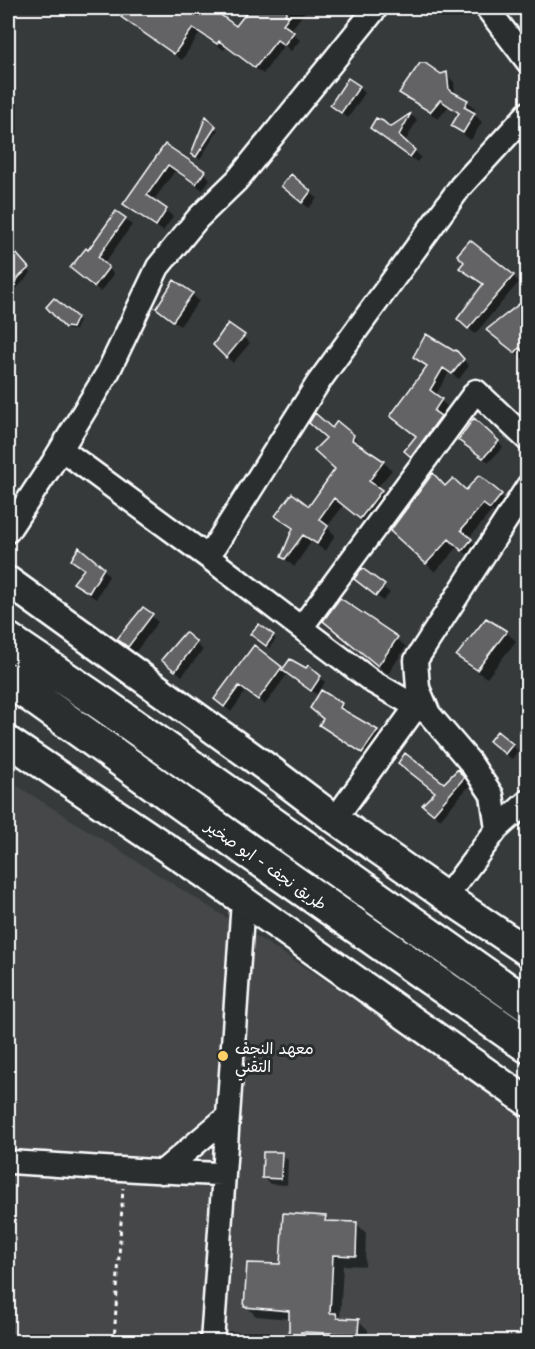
<svg xmlns="http://www.w3.org/2000/svg" width="535" height="1349" font-family="'Playpen Sans','Playpen Sans Arabic',sans-serif">
<rect width="100%" height="100%" fill="#373a3b"/>
<filter id="ink" filterUnits="userSpaceOnUse"><feTurbulence type="fractalNoise" baseFrequency=".0167" numOctaves="2"/><feDisplacementMap in="SourceGraphic" scale="12" xChannelSelector="R" yChannelSelector="G"/><feConvolveMatrix kernelMatrix="1 2 1 2 8 2 1 2 1" color-interpolation-filters="sRGB"/></filter>
<g filter="url(#ink)">
<!-- built -->
<path fill="#444748" d="M8 780 349 995 527 1117V1341H8Z"/>
<!-- shadow -->
<path fill="#0007" d="M126 8H206L237 28 252 8H308L290 31 300 40 291 51 284 45 263 74 226 47 224 50 200 33 182 60 130 23 123 16 128 9Z
M422 63 441 76 446 74 454 82 455 95 467 101 475 109 472 114H474L482 122 471 140 461 133 453 126 460 114 449 106 438 119 409 100 401 93Z
M359 87 365 93 348 118 338 111Z
M411 115 417 120 405 142 421 157 417 162 379 135 372 128 389 129Z
M206 119 218 130 200 159 196 157Z
M166 146 204 172 210 179 203 190 175 171 153 201 166 210 173 217 163 231 131 210 125 204Z
M291 176 317 198 309 208 290 193Z
M125 219 132 225 104 264 114 274 101 292 79 274 88 252Z
M9 247 31 273 8 298V249Z
M461 268 513 276 519 282 475 334 465 324 484 285 467 274Z
M174 282 192 294 199 301 180 326 164 314 157 308Z
M48 307 76 318 79 321 75 330H69Z
M528 307V355L523 359 496 337Z
M229 325 250 343 233 363 215 346Z
M456 352 469 366 459 379 449 372 435 396 447 406 440 417 446 423 417 461 406 451 417 437 428 367 414 356Z
M333 430 353 436 361 445 360 447 383 462 392 470 377 488 389 500 369 526 343 506 327 527 335 535 326 551 311 542 294 567 282 556 294 529 277 515 309 508 336 469 328 438Z
M498 442 503 447 489 462 465 445Z
M479 477 510 504 499 516 492 511 469 538 480 549 472 558 458 547 435 572 400 539 446 488 466 492Z
M73 559 103 569 109 576 96 599 82 590 75 583 85 570Z
M362 570 390 593 383 601 356 579Z
M340 600 397 639 406 647 388 674 355 648 325 621Z
M144 609 158 622 135 653 119 639Z
M506 632 516 641 487 678 468 666 458 656Z
M185 634 203 650 182 676 170 666Z
M273 636 276 639 269 648 255 637Z
M254 648 284 670 320 677 325 682 320 691 341 705 348 711 347 713 377 731 383 738 369 759 327 731 321 724 324 719 319 696 288 673 265 705 246 691 231 712 222 705Z
M512 745 518 751 512 759 497 748Z
M406 769 444 785 458 771 470 785 440 819 431 811 436 793Z
M281 1154 288 1160 287 1185 270 1184 264 1178Z
M325 1217 330 1222 356 1223 366 1233 365 1266 343 1265 340 1320H358L368 1330V1342H290V1319L256 1316 246 1306Z
M228 1331 239 1332 245 1337V1342H227Z"/>
<!-- building -->
<path fill="#636465" stroke="#fff" stroke-width="1.5" d="M128 8H211L236 26 250 8H290L285 14 289 16 283 24 294 32 284 45 277 40 255 68 219 41 217 44 193 28 174 54 121 17Z
M420 63H425L441 74 447 72 449 90 468 100 464 107 475 113 463 133 451 126 459 113 440 100 430 112 399 93Z
M348 78 360 86 341 113 330 105Z
M411 113 399 135 415 150 410 157 370 128 376 118 383 121 390 127Z
M206 116 216 126 196 157 191 154Z
M165 144 205 171 196 184 168 165 147 195 167 209 156 226 123 204Z
M291 174 311 191 302 203 281 186Z
M116 211 126 218 98 257 109 267 94 287 70 268 86 248 88 250Z
M470 240 514 275 468 329 457 319 483 284 459 268 464 262 457 255Z
M8 244 29 268 19 277 8 293Z
M174 280 193 293 173 321 156 308Z
M528 297V355L519 348 515 353 486 330Z
M54 298 77 317 72 328 67 327 65 328 46 307Z
M228 323 245 335 226 358 213 345Z
M426 334 454 351 456 350 464 359 452 374 443 368 430 390 442 399 434 411 441 416 411 457 404 451 416 436 390 416 427 366 413 357Z
M315 413 332 428 337 421 354 435 352 440 384 461 369 481 382 490 360 519 334 498 319 519 328 526 317 544 303 535 285 559 281 557 293 528 275 516 292 493 309 506 335 469 314 450 326 438 309 423Z
M474 418 499 441 483 458 458 440Z
M433 473 445 486 453 478 466 490 479 475 502 494 490 509 483 504 461 530 472 539 462 551 449 539 426 564 390 531Z
M79 547 104 568 89 593 73 583 84 569 71 560Z
M362 568 385 585 376 596 354 579Z
M340 598 398 637 378 666 323 621Z
M143 607 153 614 128 647 117 639Z
M486 618 507 631 477 670 456 656Z
M259 624 274 635 266 646 250 634Z
M185 632 197 642 175 671 161 660Z
M254 645 282 667 258 700 239 686 224 707 214 699Z
M290 659 306 668 308 665 321 676 311 691 282 670Z
M321 690 342 703 340 708 378 730 362 753 319 725 323 719 310 708Z
M497 731 513 744 505 754 489 741Z
M405 753 444 783 458 769 464 778 433 814 422 805 435 792 398 763Z
M263 1152H282L281 1179 262 1178Z
M283 1213 326 1216 325 1221 357 1222 356 1256 333 1255 330 1313H336L337 1318 359 1319 358 1334 301 1332V1341H289V1311L244 1307 247 1263 280 1264Z"/>
<g fill="none" stroke-linecap="round" stroke-linejoin="round">
<defs>
<path id="minor" d="M487 8 528 62
M61 449 208 557 301 628 476 391 528 440
M8 531 52 464 108 372 158 267 198 218 237 180 376 8
M208 557 318 383 461 186 528 113
M301 628 373 682 429 714
M335 819 416 707
M497 829 528 801
M446 897 497 829 492 795 470 762 429 714 418 688 416 660 528 486
M8 1162C80 1166 152 1172 224 1174L243 901
M162 1172 227 1117
M212 1342 224 1174"/>
<path id="major" d="M8 581 270 770 335 819 446 897 528 952
M8 741 214 880 528 1102"/>
<path id="highway" d="M8 640 104 705 528 1005
M8 680 35 698 247 850 528 1046"/>
</defs>
<!-- minor casing -->
<use href="#minor" stroke="#fff" stroke-width="27"/>
<!-- major casing -->
<use href="#major" stroke="#fff" stroke-width="33"/>
<!-- highway casing -->
<use href="#highway" stroke="#fff" stroke-width="38"/>
<!-- path -->
<path stroke="#fff" stroke-width="3" stroke-dasharray="4.5 4.5" stroke-linecap="butt" d="M114 1342 123 1188"/>
<!-- minor -->
<use href="#minor" stroke="#2a2d2e" stroke-width="22"/>
<!-- major -->
<use href="#major" stroke="#2a2d2e" stroke-width="28"/>
<!-- highway -->
<use href="#highway" stroke="#2a2d2e" stroke-width="33"/>
</g>
</g>
<!-- markers -->
<circle fill="#ffd166" stroke="#2a2d2e" stroke-width="2" cx="223" cy="1056" r="6"/>
<g text-anchor="middle" dominant-baseline="central" stroke-width="6" stroke-linejoin="round" paint-order="stroke">
<!-- street labels -->
<g font-size="16" fill="#fff" stroke="#2a2d2e">
<text transform="translate(267 864) rotate(35)">طريق نجف - ابو صخير</text>
</g>
<!-- poi labels -->
<g font-size="16" fill="#fff" stroke="#2a2d2e" text-anchor="start">
<text x="235" y="1047">معهد النجف<tspan x="235" dy="18">التقني</tspan></text>
</g>
</g>
<!-- margin -->
<rect width="535" height="1349" fill="none" stroke="#2a2d2e" stroke-width="30"/>
<rect x="15" y="15" width="505" height="1319" fill="none" stroke="#fff" stroke-width="2" filter="url(#ink)"/>
</svg>
